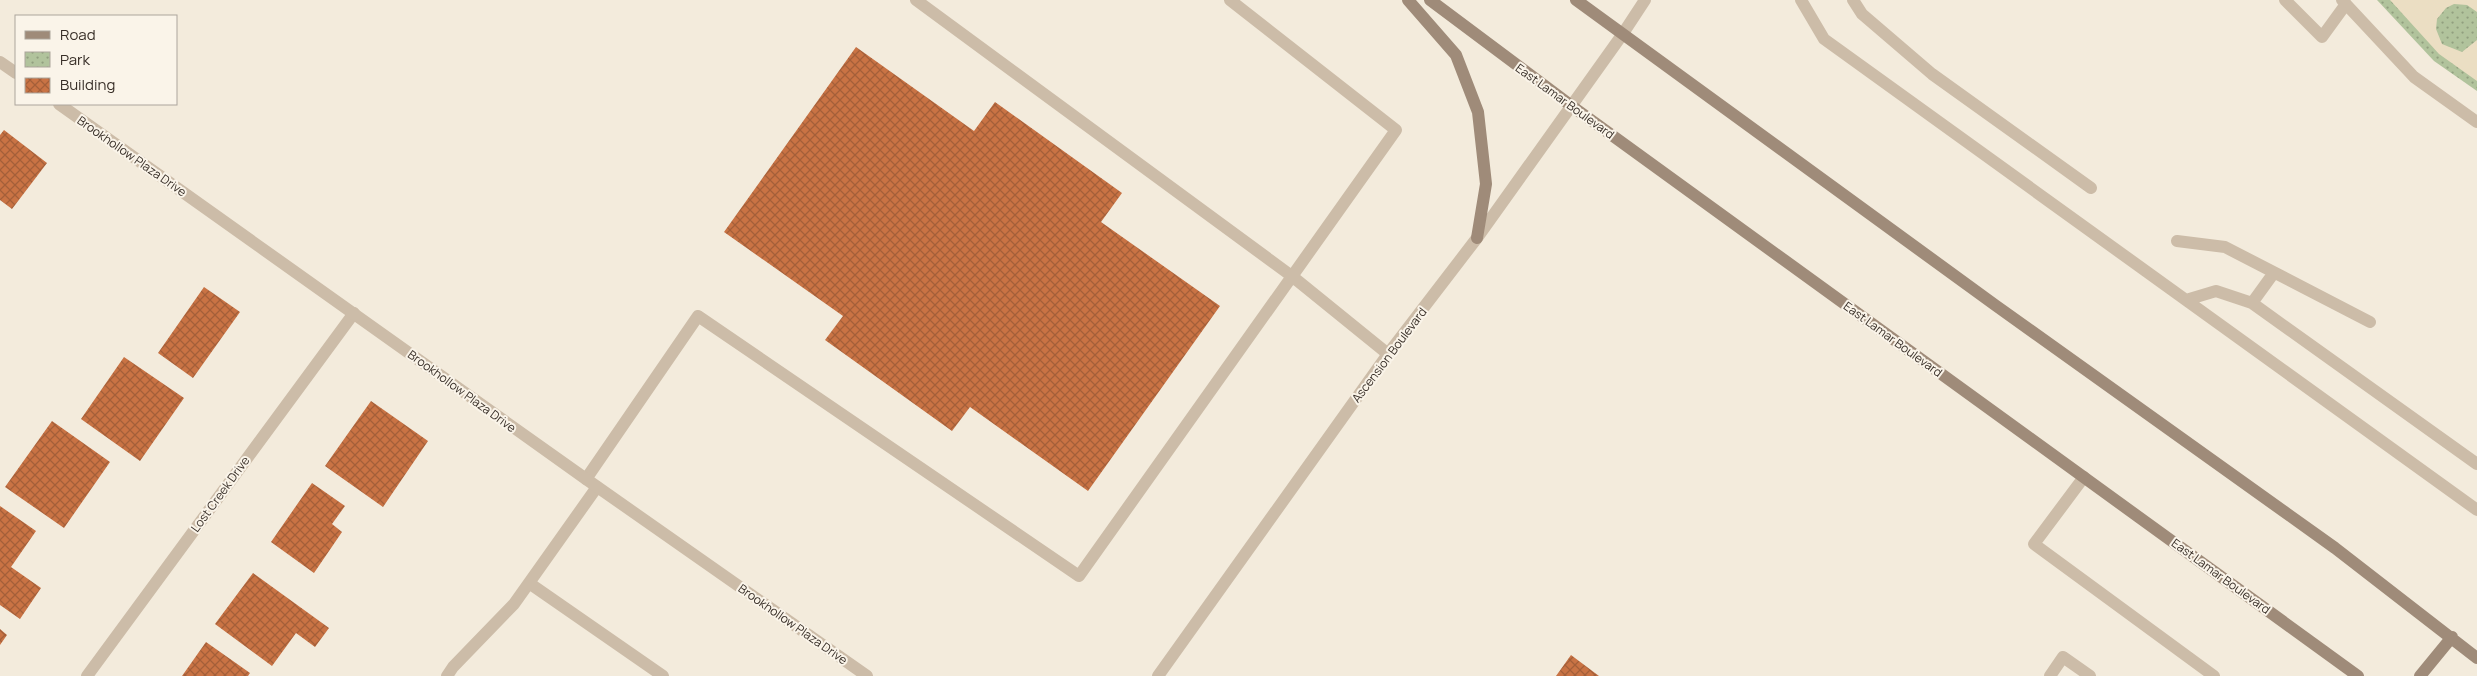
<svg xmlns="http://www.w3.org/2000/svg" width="2477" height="676" font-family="Manrope,sans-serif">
<defs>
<pattern id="park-dots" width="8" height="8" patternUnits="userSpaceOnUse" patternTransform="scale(1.25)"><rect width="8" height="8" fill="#b1c39c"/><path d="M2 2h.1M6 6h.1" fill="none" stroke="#919f7f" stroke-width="1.8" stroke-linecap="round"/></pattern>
<pattern id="building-cross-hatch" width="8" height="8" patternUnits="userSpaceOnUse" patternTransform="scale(1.25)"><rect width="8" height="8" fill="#c97344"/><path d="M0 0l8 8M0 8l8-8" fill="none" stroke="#a45f39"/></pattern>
</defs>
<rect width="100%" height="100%" fill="#f3ebdc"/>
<!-- park -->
<path fill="url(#park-dots)" d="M2377 0H2477V91L2434 61Z"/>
<!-- plaza -->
<path fill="#ebdec3" d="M2390 0H2477V12L2467 5 2454 4 2446 8 2437 19 2436 29 2442 44 2462 52 2477 40V81L2439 54Z"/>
<!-- building -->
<path fill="url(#building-cross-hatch)" d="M856 47 974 131 995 102 1122 193 1101 222 1220 306 1088 491 970 407 952 431 825 340 843 316 724 232Z
M4 130 47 163 12 209 0 200V135Z
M204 287 240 312 193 378 158 353Z
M124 357 184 398 140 461 81 419Z
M371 401 428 441 383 507 325 466Z
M52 421 110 462 64 528 5 487Z
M312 483 345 506 332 524 342 532 314 573 271 542Z
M0 506 36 531 11 567 41 588 20 619 0 605Z
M253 573 329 628 315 647 296 633 272 666 215 624Z
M0 629 7 635 0 645Z
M206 642 250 673 248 676H182Z
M1571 655 1599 676H1556Z"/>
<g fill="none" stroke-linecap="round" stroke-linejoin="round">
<!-- service -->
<path stroke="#ccbca8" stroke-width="12" d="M916 0 1293 277 1388 354
M1801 0 1824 39 2477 510
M1853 0 1862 14 1932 74 2091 188
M2285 0 2322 37 2346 4
M2342 0 2414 77 2477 122
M1622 35 1645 0
M2177 241 2225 247 2370 322
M2186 300 2216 291 2252 303 2477 464
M2252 303 2273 274
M2084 477 2034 544 2214 676
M586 479 698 316 1079 576 1396 130 1230 0
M529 583 663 676
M447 676 453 667 514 604 597 487
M2050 676 2063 657 2090 676"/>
<!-- minor -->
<path stroke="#ccbca8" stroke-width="12" d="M87 676 354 313"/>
<!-- tertiary -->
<path stroke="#ccbca8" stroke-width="12" d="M0 62 16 73
M59 104 586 479 867 676
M1158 676 1388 354 1477 238 1622 35"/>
<!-- secondary -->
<path stroke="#9f8b79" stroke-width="12" d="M1408 0 1456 55 1478 112 1486 184 1477 238
M1430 0 1573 107 2358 676
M1576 0 1995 305 2335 548 2477 658
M2420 676 2452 637"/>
</g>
<g text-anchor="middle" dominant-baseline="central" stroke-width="4" stroke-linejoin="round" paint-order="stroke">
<!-- street labels -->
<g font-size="12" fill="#382f28" stroke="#faf4e9">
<text transform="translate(1565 101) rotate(36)">East Lamar Boulevard</text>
<text transform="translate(132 156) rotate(35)">Brookhollow Plaza Drive</text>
<text transform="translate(1893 339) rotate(36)">East Lamar Boulevard</text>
<text transform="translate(1389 355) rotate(-53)">Ascension Boulevard</text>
<text transform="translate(462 391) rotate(36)">Brookhollow Plaza Drive</text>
<text transform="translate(220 494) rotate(-54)">Lost Creek Drive</text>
<text transform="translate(2221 576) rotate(36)">East Lamar Boulevard</text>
<text transform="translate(793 624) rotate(35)">Brookhollow Plaza Drive</text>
</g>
</g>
<!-- legend -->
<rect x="15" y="15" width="162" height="90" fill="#faf4e9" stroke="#aca59c"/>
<rect x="25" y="31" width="25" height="8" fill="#9f8b79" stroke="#aca59c"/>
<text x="60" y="40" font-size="15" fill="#382f28">Road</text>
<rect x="25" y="52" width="25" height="15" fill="url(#park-dots)" stroke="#aca59c"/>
<text x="60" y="65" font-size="15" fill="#382f28">Park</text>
<rect x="25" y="78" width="25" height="15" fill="url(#building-cross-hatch)" stroke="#aca59c"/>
<text x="60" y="90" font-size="15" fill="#382f28">Building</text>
</svg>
